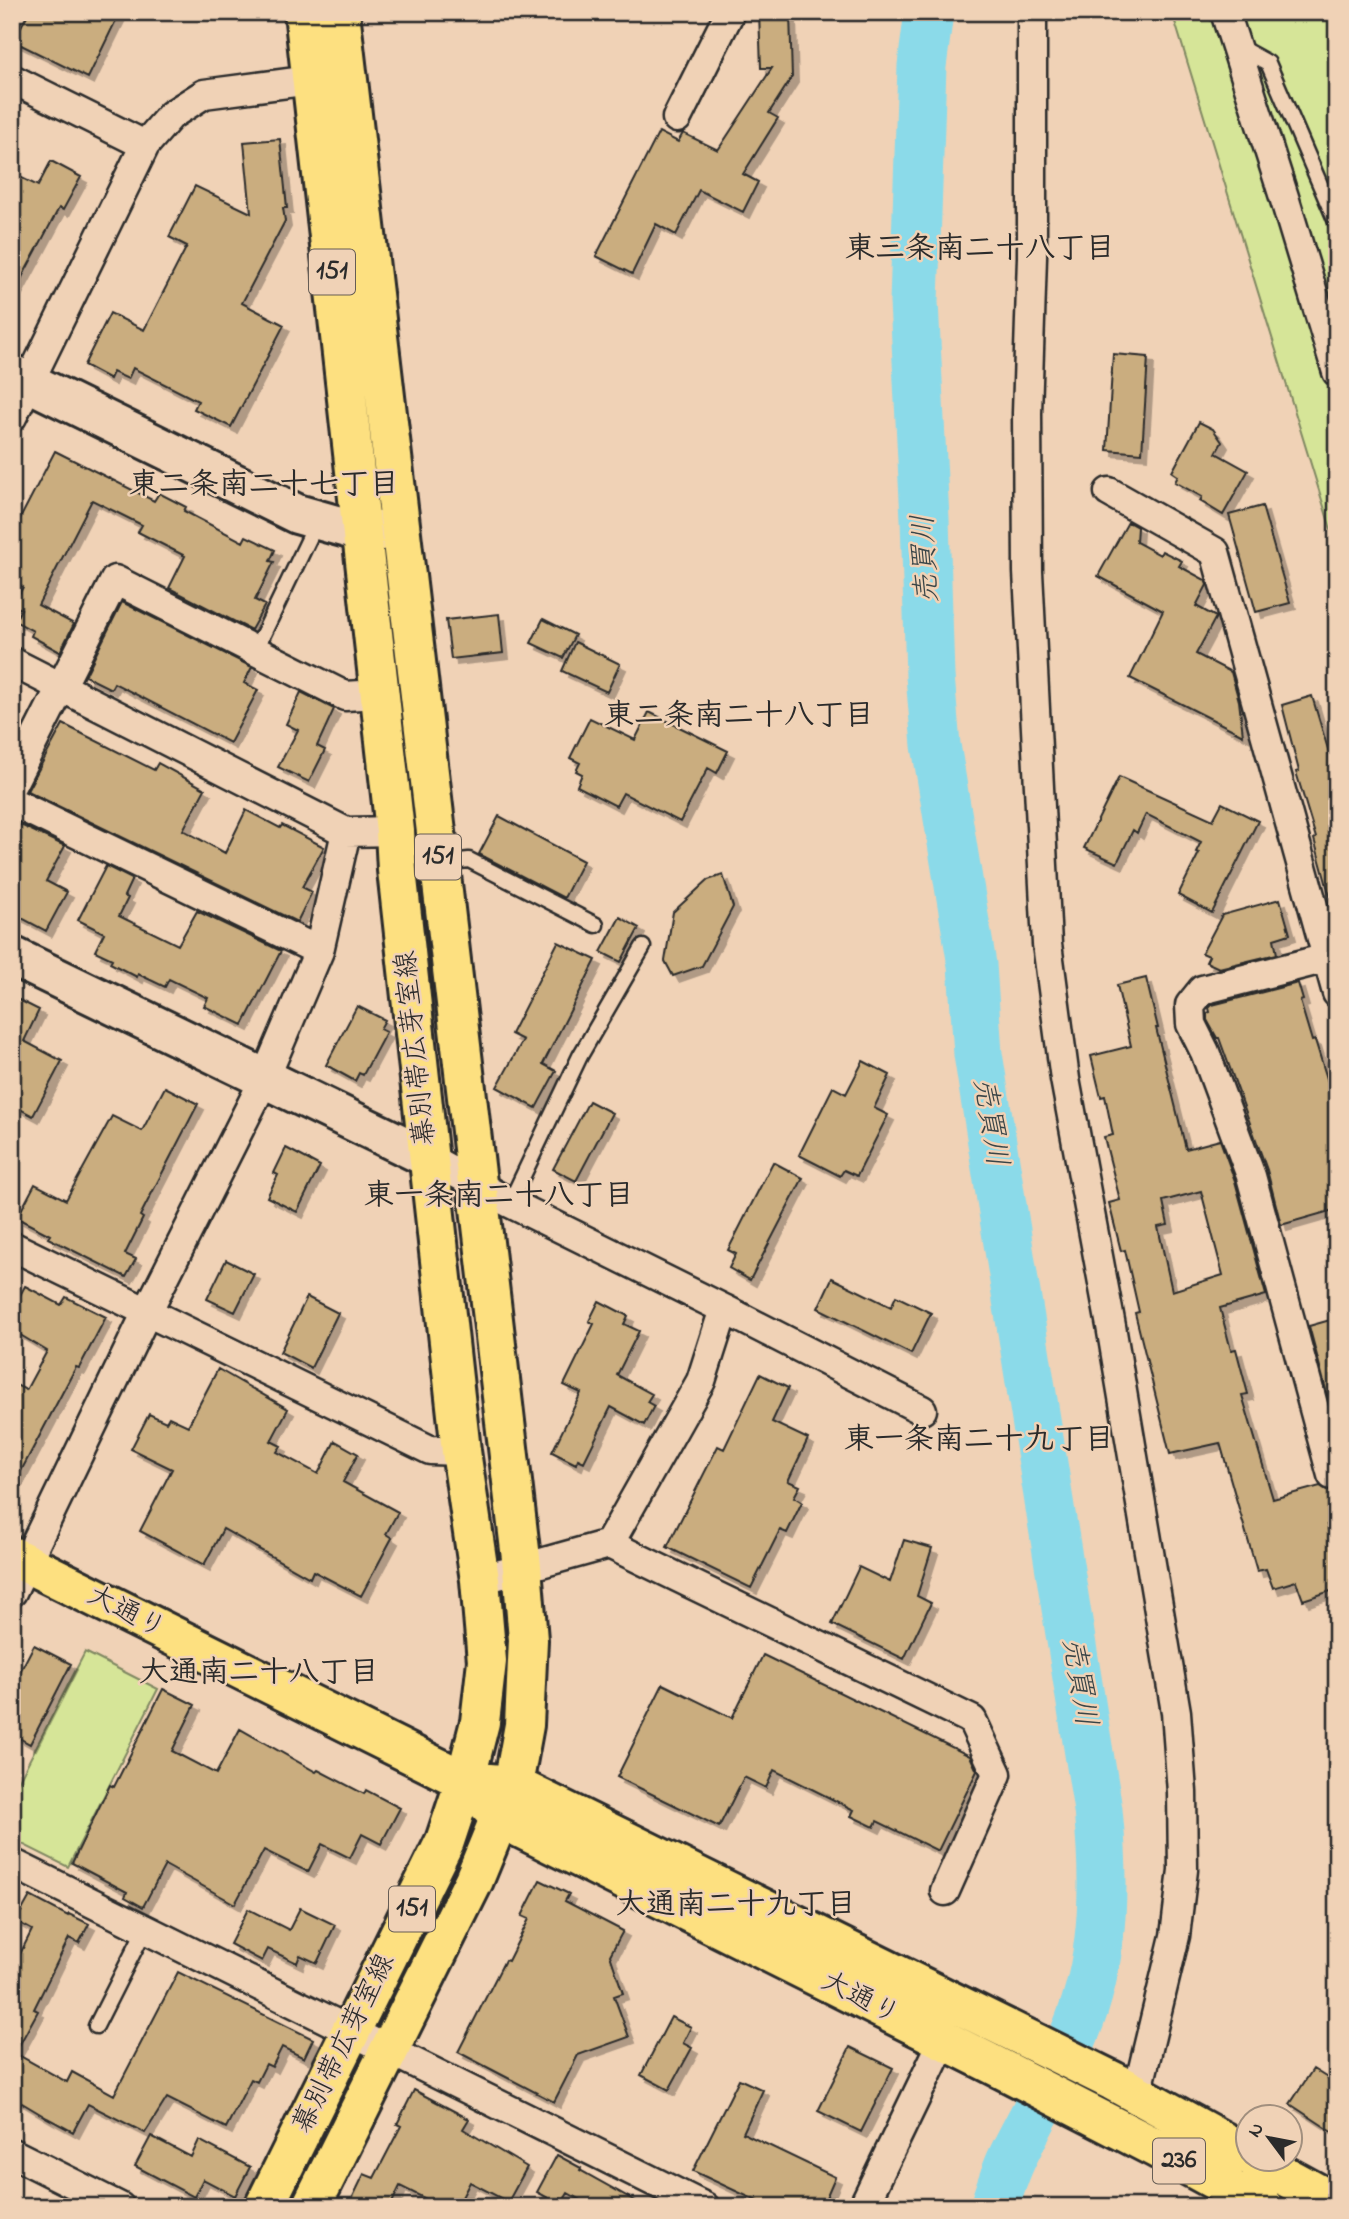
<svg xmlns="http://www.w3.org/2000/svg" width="1349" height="2219" font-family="'Indie Flower','Klee One',sans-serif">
<defs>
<filter id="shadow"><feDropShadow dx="6" dy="6" stdDeviation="0" flood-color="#0004"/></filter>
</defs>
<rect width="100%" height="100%" fill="#f0d2b6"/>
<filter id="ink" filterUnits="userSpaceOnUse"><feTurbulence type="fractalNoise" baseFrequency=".0143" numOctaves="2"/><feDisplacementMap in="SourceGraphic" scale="14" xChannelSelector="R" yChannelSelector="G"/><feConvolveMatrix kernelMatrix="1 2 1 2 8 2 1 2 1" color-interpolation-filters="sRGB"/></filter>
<g filter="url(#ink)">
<!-- green -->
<path fill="#d6e598" stroke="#808862" stroke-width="2" d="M1172 12H1337V549Z
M85 1652 158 1689 68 1867 12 1839V1794Z"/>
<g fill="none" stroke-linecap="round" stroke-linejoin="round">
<!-- river -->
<path stroke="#8bdae9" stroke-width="49" d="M929 12 922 66 914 302 925 519 930 676 936 745 972 965 978 1054 1098 1810C1105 1879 1105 1950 1081 2017 1064 2065 1035 2110 1013 2156 1005 2172 1000 2190 994 2207"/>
</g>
<!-- building -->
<path fill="#caad7f" stroke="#2b2b2b" stroke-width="2" fill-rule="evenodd" filter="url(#shadow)" d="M29 12H120L88 78 13 41Z
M759 12 790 14 792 77 769 113 778 118 743 174 758 182 743 212 699 190 676 235 656 224 632 274 596 256 659 132 678 142 683 133 718 150 772 68H761Z
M280 139 287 208H283L285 221 242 303 284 325 231 427 194 409 198 401 133 368 128 379 113 372 110 379 84 365 110 313 144 330 187 246 169 237 195 186 251 213 244 142Z
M51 161 81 177 63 210 59 208 12 296V173L38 186Z
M1113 354 1148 357 1142 453 1107 450Z
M1199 422 1213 429 1222 442 1216 453 1248 471 1223 515 1200 501 1202 497 1175 482 1178 476 1172 472Z
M55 451 154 501 159 493 186 507 184 511 243 542 246 536 275 550 270 561 274 562 255 600 265 605 251 630 169 588 185 556 138 532 142 525 92 500 38 605 74 624 60 652 31 636 33 631 15 621 21 609 13 605 23 587 12 582V534Z
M1262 506 1290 603 1256 612 1229 515Z
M1128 522 1137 527 1136 542 1160 555 1162 551 1182 561 1179 566 1205 580 1207 585 1196 606 1216 617 1196 654 1231 672 1239 701 1243 735 1130 678 1163 611 1098 576Z
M122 602 252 667 244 683 258 690 230 743 114 683 111 689 85 676Z
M499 614 503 653 451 659 446 620Z
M543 619 575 635 563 658 531 643Z
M575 642 620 664 607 692 562 671Z
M301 692 334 709 317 746 325 750 309 782 278 767 298 730 286 724Z
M1312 696 1337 779V896L1330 897 1314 839 1316 838 1296 772 1299 771 1282 705Z
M649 712 728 751 717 773 708 768 680 822 623 793 616 806 577 786 582 774 576 771 580 763 570 758 590 718 635 740Z
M63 724 154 770 158 763 205 789 183 830 225 853 246 810 280 828 282 825 324 847 302 887 312 892 297 922 27 791Z
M1119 777 1213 820 1222 803 1258 821 1212 913 1178 895 1199 853 1196 852 1201 842 1146 814 1137 833 1133 830 1117 863 1084 848Z
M499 816 583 861 564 898 479 854Z
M12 821 65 846 46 881 67 892 46 931 12 913Z
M106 866 132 879 124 896 128 898 119 916 178 945 197 911 281 951 243 1025 204 1006 208 998 169 979 165 987 138 974 137 977 110 963 112 959 95 951 104 933 78 920Z
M723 875 733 907 702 966 673 976 665 961 673 912 708 880Z
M1280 899 1290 934 1274 939 1277 954 1219 968 1206 962 1209 956 1202 953 1222 915Z
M620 917 639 928 621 962 601 952Z
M558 942 596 960 543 1064 556 1071 536 1108 497 1087 523 1040 511 1034Z
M1146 978 1158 1028H1156L1186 1149 1220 1140 1235 1181 1266 1295 1220 1308 1231 1350 1236 1349 1248 1394 1242 1395 1273 1499 1320 1486 1328 1491H1337V1524L1327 1525 1337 1555V1589L1303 1600 1296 1581 1273 1588 1266 1569 1257 1571 1220 1443 1170 1454 1135 1313 1139 1312 1125 1250 1121 1251 1109 1203 1120 1200 1104 1137 1113 1135 1105 1096 1101 1097 1091 1056 1131 1046 1117 985ZM1201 1191 1223 1275 1172 1291 1158 1227 1168 1225 1163 1201Z
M1298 983 1303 1000 1300 1001 1312 1041 1315 1040 1329 1085 1337 1083V1209L1281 1225 1267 1170 1219 1038H1217L1207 1020V1013L1210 1012 1209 1008 1212 1005Z
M19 1000 39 1010 24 1041 62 1061 33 1116 12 1105V1013Z
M357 1006 385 1020 380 1029 386 1032 363 1075 359 1073 355 1081 326 1065Z
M863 1061 890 1075 874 1108 888 1115 857 1176 844 1170 840 1176 799 1155 833 1087 846 1094Z
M165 1087 198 1104 140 1216 143 1218 125 1254 136 1259 126 1277 48 1238 50 1235 17 1218 35 1184 66 1200 112 1116 142 1131Z
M589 1101 612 1113 576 1181 553 1169Z
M286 1148 320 1166 297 1212 267 1197 278 1175 274 1173Z
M773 1162 803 1178 750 1280 729 1268 736 1254 728 1250Z
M226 1260 254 1274 235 1312 207 1299Z
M832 1278 891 1307 896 1296 931 1313 911 1354 818 1308Z
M25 1286 61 1305 66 1297 106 1317 79 1368 76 1367 12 1488V1383L26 1390 47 1351 12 1330V1310Z
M307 1297 338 1313 311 1368 280 1352Z
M599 1301 628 1316 624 1324 639 1331 617 1375 652 1394 647 1402 654 1406 644 1425 611 1407 584 1462 578 1459 576 1464 552 1452 581 1393 564 1385 594 1324 589 1321Z
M1337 1318V1412H1332L1309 1326Z
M218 1369 288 1409 271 1441 281 1446 277 1452 318 1474 335 1441 358 1454 343 1482 398 1512 386 1534 392 1538 361 1596 313 1571 310 1578 223 1529 204 1565 140 1531 172 1469 131 1449 149 1414 166 1422 169 1417 188 1426Z
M760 1374 788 1388 772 1422 808 1439 788 1481 800 1486 794 1497 802 1502 787 1533 780 1530 751 1588 667 1547 718 1446 724 1449Z
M904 1540 932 1548 917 1596 931 1603 904 1659 832 1624 859 1567 890 1582Z
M34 1645 71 1664 30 1744 12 1734V1687Z
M763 1655 970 1756 977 1771 938 1851 877 1821 874 1827 851 1816 854 1810 774 1770 766 1788 744 1777 719 1827 617 1777 663 1684 732 1718Z
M163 1689 195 1705 172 1751 216 1774 240 1729 316 1772 318 1770 364 1794 366 1790 400 1808 381 1844 362 1834 350 1858 322 1844 308 1872 264 1850 235 1904 165 1865 143 1907 125 1897 127 1892 72 1863 110 1785 114 1787Z
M540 1880 569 1894 565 1901 623 1931 610 1955 623 1993 614 1996 629 2037 578 2055 554 2102 458 2052 505 1960 508 1961 529 1919 522 1916Z
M30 1896 68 1916 69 1914 89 1924 79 1943 69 1938 34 2009 38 2011 15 2053 67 2082 72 2072 114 2095 178 1972 313 2039 304 2058 282 2047 272 2067 266 2064 257 2082 251 2079 226 2128 167 2098 145 2133 88 2104 73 2132 47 2118 12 2097V1970L32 1930 16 1921Z
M300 1908 335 1925 317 1963 300 1955 297 1963 268 1949 262 1961 230 1944 248 1909 289 1930Z
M671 2017 691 2027 683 2043 692 2048 669 2090 641 2075Z
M850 2047 893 2068 861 2132 818 2111Z
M1313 2069 1337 2084V2135L1290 2104Z
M739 2079 763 2090 743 2133 835 2177 822 2207H770L693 2171Z
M414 2090 469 2119 463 2129 527 2167 508 2202 470 2182 457 2207H442L400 2186 390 2207H348L364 2174 374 2178 401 2126 397 2124Z
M151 2136 191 2157 199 2140 250 2167 235 2196 203 2179 194 2197 135 2166Z
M557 2155 581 2168 580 2170 646 2207H593L568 2193 561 2205 537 2192Z"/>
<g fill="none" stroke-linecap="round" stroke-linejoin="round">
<defs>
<path id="lane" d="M1237 46 1268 63 1337 224
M255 651 317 522
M442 863 469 860 596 925
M510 1203 580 1056 643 947
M96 2026 145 1929"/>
<path id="street" d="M1032 12V257L1027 413 1028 572 1047 944 1065 1079 1111 1326 1176 1712 1182 1792 1183 1870 1175 1936 1137 2094
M1225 12 1284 197 1337 372
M12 79 145 145
M677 118 730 12
M12 417 145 145 171 115 204 94 311 80
M1109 492 1215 552 1337 993
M12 662 346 832 395 831
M12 784 115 580 345 696 378 694
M12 802 319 951
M1327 958 1202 990 1190 1005 1191 1024 1205 1052 1251 1176 1332 1475 1337 1474
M429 1158 510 1203 724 1309 701 1381 609 1544 480 1580
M12 1246 430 1450 461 1451
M724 1309 922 1410
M609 1544 972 1720 997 1774 945 1891
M12 1592 147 1312 264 1080 319 951 346 832
M12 1863 705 2207
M12 2153 120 2207
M863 2207 943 2041"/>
<path id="secondary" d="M12 374 297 514 361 532 395 530
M12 956 429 1158"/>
<path id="primary" d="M264 2207 445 1841 465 1781 480 1722 487 1661 480 1580 461 1451 397 870 395 831 304 12
M311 2207 474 1880 513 1785 524 1725 528 1640 522 1567 340 12"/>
<path id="highway" d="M12 1556 465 1781 513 1785 1113 2081 1248 2155
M465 1781 500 1818 990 2063 1156 2148 1264 2207
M1256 2160 1337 2204"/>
</defs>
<!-- lane casing -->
<use href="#lane" stroke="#2b2b2b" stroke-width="19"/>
<!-- street casing -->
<use href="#street" stroke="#2b2b2b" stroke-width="33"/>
<!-- secondary casing -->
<use href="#secondary" stroke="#2b2b2b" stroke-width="44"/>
<!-- primary casing -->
<use href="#primary" stroke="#2b2b2b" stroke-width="44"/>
<!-- highway casing -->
<use href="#highway" stroke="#2b2b2b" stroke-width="44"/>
<!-- lane -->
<use href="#lane" stroke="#f0d2b6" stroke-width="14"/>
<!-- street -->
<use href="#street" stroke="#f0d2b6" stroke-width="28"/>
<!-- secondary -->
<use href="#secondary" stroke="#f0d2b6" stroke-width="38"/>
<!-- primary -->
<use href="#primary" stroke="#fde080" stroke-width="38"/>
<!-- highway -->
<use href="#highway" stroke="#fde080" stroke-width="38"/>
</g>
</g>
<g text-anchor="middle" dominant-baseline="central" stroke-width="5" stroke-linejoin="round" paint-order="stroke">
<!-- shield labels -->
<g fill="#f0d2b6" stroke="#665d55" stroke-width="2">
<rect x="309" y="249.5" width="46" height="45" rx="5"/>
<rect x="415" y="834.5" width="46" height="45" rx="5"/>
<rect x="389" y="1886.5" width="46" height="45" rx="5"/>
<rect x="1153" y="2138.5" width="52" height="45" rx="5"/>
</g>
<g font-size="26" font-weight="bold" fill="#2b2b2b">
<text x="332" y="272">151</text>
<text x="438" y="857">151</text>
<text x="412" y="1909">151</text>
<text x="1179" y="2161">236</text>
</g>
<!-- street labels -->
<g font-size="28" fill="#2b2b2b" stroke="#f0d2b6">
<text transform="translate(417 1048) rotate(-96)">幕別帯広芽室線</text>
<text transform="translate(126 1613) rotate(27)">大通り</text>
<text transform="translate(860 1999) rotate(27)">大通り</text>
<text transform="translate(345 2044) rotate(-64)">幕別帯広芽室線</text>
</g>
<!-- neighbourhood labels -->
<g font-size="30" font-weight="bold" fill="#2b2b2b" stroke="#f0d2b6">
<text x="980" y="250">東三条南二十八丁目</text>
<text x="264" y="486">東二条南二十七丁目</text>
<text x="739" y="717">東二条南二十八丁目</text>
<text x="499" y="1197">東一条南二十八丁目</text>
<text x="979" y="1441">東一条南二十九丁目</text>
<text x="259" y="1674">大通南二十八丁目</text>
<text x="736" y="1906">大通南二十九丁目</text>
</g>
<!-- water labels -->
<g font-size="30" font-style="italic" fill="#394548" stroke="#f0d2b6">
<text transform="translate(927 559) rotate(-93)">売買川</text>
<text transform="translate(989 1122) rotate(81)">売買川</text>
<text transform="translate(1078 1682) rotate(81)">売買川</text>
</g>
</g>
<!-- margin -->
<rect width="1349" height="2219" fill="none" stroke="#f0d2b6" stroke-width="42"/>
<rect x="21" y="21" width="1307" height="2177" fill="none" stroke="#2b2b2b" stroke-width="2.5" filter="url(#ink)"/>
<!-- north arrow -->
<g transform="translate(1269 2138) rotate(302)"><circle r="33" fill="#f0d2b6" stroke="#a18f7e" stroke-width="2"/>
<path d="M0-5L12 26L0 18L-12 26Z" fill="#2b2b2b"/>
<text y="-10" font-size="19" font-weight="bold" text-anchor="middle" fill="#2b2b2b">N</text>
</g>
</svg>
